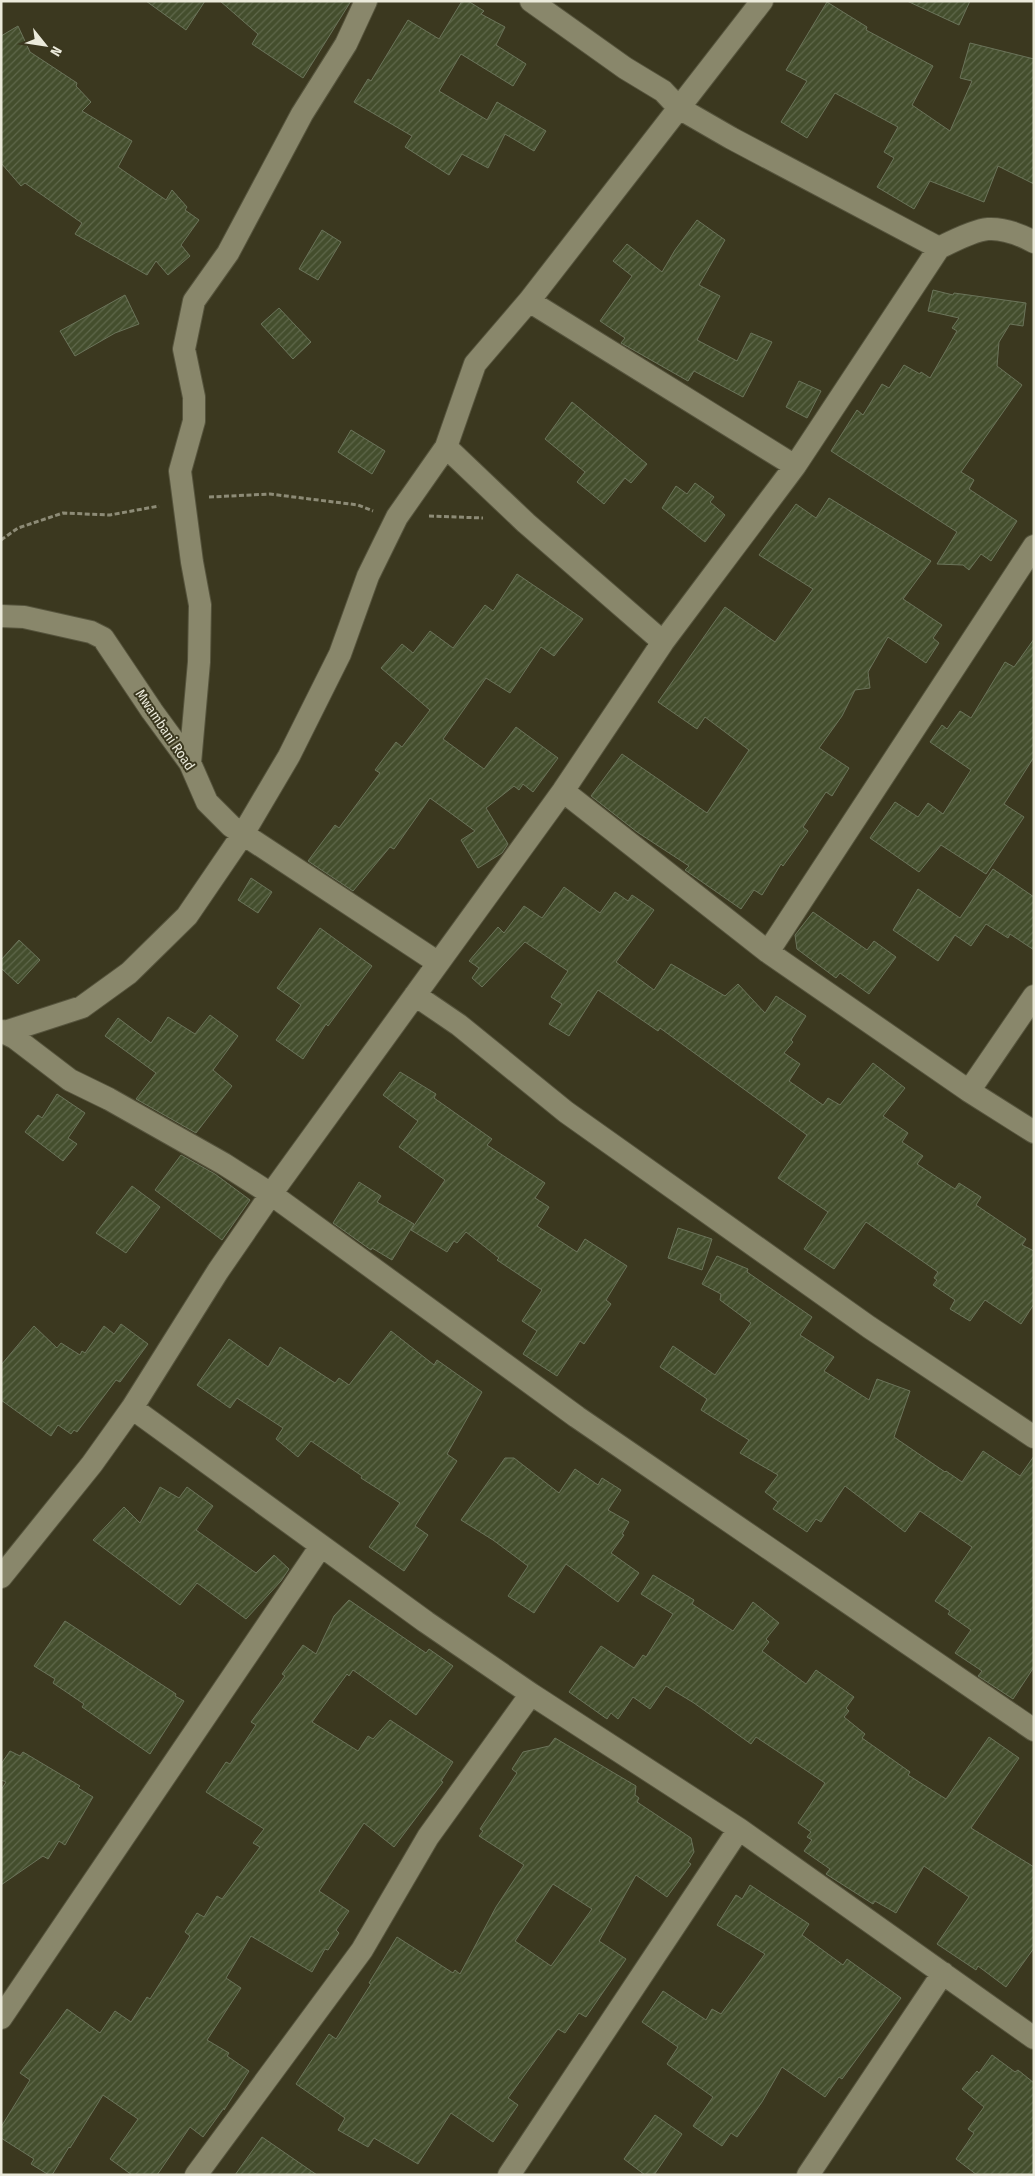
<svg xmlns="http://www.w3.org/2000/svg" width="1035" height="2176" font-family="'Fira Sans Condensed',sans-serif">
<defs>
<pattern id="building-hatch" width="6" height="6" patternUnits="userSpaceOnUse" patternTransform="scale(1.25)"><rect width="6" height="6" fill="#444e2d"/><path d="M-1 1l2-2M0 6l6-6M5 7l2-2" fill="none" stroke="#5f684b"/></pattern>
</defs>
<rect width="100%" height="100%" fill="#3b381f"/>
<!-- building -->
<path fill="url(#building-hatch)" stroke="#6b745a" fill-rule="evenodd" d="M146 1H205L186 30Z
M220 1H351L303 78 252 44 258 34Z
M462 1H468L484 11 481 14 505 27 496 45 526 64 513 86 461 54 439 91 487 120 497 102 546 131 534 151 505 134 488 168 462 154 449 175 405 147 412 136 354 102 368 79 371 81 408 20 439 39Z
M907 1H970L959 25Z
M827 2 867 27 866 30 933 66 912 105 950 131 972 81 960 78 970 43 1034 59V184L998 166 984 202 930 181 914 209 877 187 894 158 884 152 898 127 835 93 807 138 781 122 807 81 786 70Z
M18 26 30 52 77 83 76 86 91 102 82 111 132 141 118 167 166 200 172 190 187 207 185 210 199 220 181 245 190 256 168 275 156 261 147 275 75 234 82 223 25 183 21 186 1 163V36Z
M697 220 725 240 699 285 720 296 697 340 737 361 751 333 772 342 743 397 694 371 688 381 621 343 625 338 600 321 632 276 613 261 627 244 662 272 675 250Z
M322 230 341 242 318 280 299 269Z
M933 290 953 295 954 293 1026 303 1023 326 1010 324 999 342 997 366 1022 385 961 472 974 480 969 489 1017 521 991 561 981 554 969 570 963 565 937 564 957 532 831 451 857 410 863 415 882 384 889 388 904 365 920 374 921 372 930 378 957 331 952 328 959 318 928 311Z
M125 295 139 324 115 333 75 356 60 331Z
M279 308 311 342 293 359 261 324Z
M799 381 821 391 807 418 786 407Z
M572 402 647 464 631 483 625 478 604 504 577 482 585 472 545 439Z
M351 430 385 451 372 474 338 452Z
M695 483 714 497 710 502 725 515 705 542 662 508 676 486 687 494Z
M829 498 931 561 903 599 942 625 933 638 939 643 926 663 888 637 868 672 870 688 855 690 842 716 819 748 849 768 832 796 826 792 803 827 808 831 783 866 781 864 762 895 754 890 741 909 685 870 689 866 637 832 591 796 622 754 707 813 749 750 705 717 697 729 658 702 725 607 775 642 813 589 759 555 796 504 816 518Z
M517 574 583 619 554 656 541 647 510 693 486 678 443 739 484 769 516 727 558 758 533 792 523 784 519 790 514 786 486 808 508 844 502 853 478 868 461 840 475 831 430 798 394 849 390 847 353 891 308 861 335 825 339 828 380 773 375 770 396 742 402 747 430 710 381 668 402 644 413 653 430 631 453 648 485 605 493 611Z
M1034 639V757L1004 804 1024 817 986 874 941 845 919 872 870 838 895 802 918 817 928 803 943 814 971 770 930 742 942 725 947 729 960 711 971 718 1005 662 1014 667Z
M993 869 1034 897V950L1010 934 1008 938 986 924 971 946 955 935 938 961 893 930 918 889 960 918Z
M251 878 272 892 258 913 238 900Z
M564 887 600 913 615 892 628 901 632 895 654 910 616 962 654 990 671 964 725 996 738 984 765 1013 776 996 806 1016 791 1040 793 1042 784 1053 800 1064 789 1081 823 1105 828 1098 840 1105 873 1063 905 1088 883 1116 908 1133 902 1142 923 1156 917 1164 955 1189 959 1183 981 1197 976 1205 1026 1239 1022 1245 1034 1251V1304L1021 1324 985 1300 970 1321 950 1309 955 1300 933 1285 937 1280 934 1278 938 1272 866 1222 834 1269 804 1249 828 1212 778 1178 807 1135 660 1028 658 1031 598 990 569 1036 549 1024 562 1004 551 997 568 971 525 942 482 987 472 978 479 968 469 961 498 927 504 933 524 906 542 918Z
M813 912 867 950 874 941 896 957 869 994 840 973 836 978 797 949 795 935Z
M320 928 372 966 328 1026 326 1024 303 1059 276 1040 301 1005 277 988Z
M19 940 40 960 18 984 1 968V960Z
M210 1015 238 1036 213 1070 232 1086 196 1133 136 1099 156 1073 105 1036 118 1018 151 1043 168 1017 195 1034Z
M400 1072 436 1094 434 1098 492 1139 487 1145 545 1183 535 1198 549 1207 537 1226 577 1252 585 1239 627 1266 606 1300 611 1304 584 1344 580 1341 557 1376 523 1354 537 1331 522 1321 542 1290 497 1260 499 1258 466 1232 457 1243 454 1241 447 1252 411 1230 445 1180 399 1147 418 1121 383 1095Z
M57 1094 85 1113 68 1138 77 1144 63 1161 25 1132 38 1115 42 1118Z
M181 1155 215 1174 250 1200 222 1240 155 1190Z
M359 1182 381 1196 377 1202 414 1224 392 1260 372 1248 371 1250 333 1223Z
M132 1186 160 1207 126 1253 96 1233Z
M678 1228 712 1239 702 1270 668 1258Z
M717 1256 748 1269 747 1272 812 1317 800 1335 834 1357 824 1371 869 1400 877 1379 910 1391 894 1437 945 1472 946 1471 962 1482 983 1451 1020 1476 1034 1456V1667L1013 1699 978 1676 982 1671 955 1653 971 1630 948 1614 950 1611 935 1601 972 1547 920 1511 905 1532 845 1486 821 1522 816 1519 807 1532 773 1509 778 1502 765 1492 778 1475 740 1453 749 1440 701 1410 707 1399 660 1367 673 1346 715 1375 751 1323 720 1300 721 1294 702 1284Z
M121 1324 148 1344 120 1382 116 1380 77 1432 74 1430 71 1434 58 1425 51 1436 1 1400V1365L34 1326 57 1348 61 1343 80 1355 82 1351 85 1353 104 1326 114 1334Z
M391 1331 434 1365 437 1360 482 1392 447 1454 457 1461 415 1526 428 1535 404 1571 369 1547 400 1503 361 1478 362 1476 311 1441 298 1457 276 1439 283 1428 237 1398 230 1408 197 1385 229 1339 268 1367 280 1347 335 1383 339 1378 349 1385Z
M505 1458H514L559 1493 575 1469 598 1485 602 1478 621 1490 608 1510 629 1522 622 1534 624 1535 611 1553 639 1573 618 1602 566 1564 534 1613 508 1596 528 1566 493 1540 461 1520Z
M160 1487 179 1498 187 1487 213 1506 196 1530 256 1573 274 1555 289 1569 281 1581 246 1619 197 1583 180 1605 93 1540 124 1507 140 1523Z
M653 1575 694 1600 692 1604 733 1631 753 1602 779 1623 766 1639 769 1642 762 1651 806 1684 816 1670 854 1697 846 1708 849 1711 844 1717 865 1734 862 1738 910 1772 908 1775 946 1799 989 1737 1019 1758 971 1828 1034 1867V1948L1006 1987 978 1966 976 1970 937 1944 969 1897 924 1866 896 1913 875 1901 873 1904 826 1874 830 1869 804 1851 812 1840 807 1837 811 1832 798 1823 825 1783 756 1737 751 1744 694 1703 666 1686 650 1709 633 1697 618 1719 611 1713 607 1719 569 1692 601 1646 634 1668 643 1655 646 1657 673 1614 641 1594Z
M349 1600 426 1653 429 1649 453 1666 416 1715 353 1670 349 1676 347 1674 312 1722 358 1751 368 1736 373 1739 390 1720 453 1762 441 1781 443 1782 394 1847 364 1823 319 1891 349 1911 336 1930 339 1933 328 1950 325 1949 312 1972 251 1936 226 1978 241 1988 207 2040 229 2053 227 2056 249 2071 224 2110V2108L203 2137 190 2127 157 2175H132L110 2159 138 2119 103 2095 70 2148 69 2147 52 2175H49L31 2164 34 2159 1 2138V2127L30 2080 20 2073 67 2009 100 2033 115 2011 131 2022 147 1997 150 1999 190 1936 185 1932 197 1913 204 1917 217 1896 222 1899 260 1847 253 1843 264 1829 206 1792 226 1762 230 1764 256 1725 251 1722 285 1676 282 1674 303 1645 316 1654 334 1616Z
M65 1621 176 1694 175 1696 184 1701 150 1754 82 1707 84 1704 53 1683 55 1679 34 1666Z
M555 1738 636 1786 635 1795 639 1798 637 1802 691 1838 694 1852 688 1862 691 1864 667 1897 636 1875 599 1941 626 1959 586 2017 579 2013 565 2033 558 2029 508 2098 518 2105 493 2142 451 2113 418 2164 374 2138 368 2147 338 2130 345 2118 296 2084 329 2034 336 2039 371 1984 369 1983 397 1937 453 1973 455 1970 460 1974 496 1907 524 1865 479 1836 483 1831 480 1829 517 1773 512 1769 523 1752 549 1746ZM553 1884 592 1909 551 1966 515 1941Z
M10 1751 20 1756 23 1752 80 1786 78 1788 93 1797 65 1845 59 1841 48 1859 43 1856 1 1885V1790L6 1782 1 1780V1764Z
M750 1885 809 1924 802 1935 843 1965 847 1959 901 1998 842 2079 839 2077 825 2097 782 2067 762 2102 737 2137 731 2133 722 2146 693 2126 713 2097 667 2064 678 2047 642 2022 663 1991 706 2020 712 2009 721 2014 765 1954 717 1925 736 1895 742 1899Z
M992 2055 1015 2072 1018 2070 1034 2083V2175H977L956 2159 974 2133 968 2129 984 2107 962 2089 977 2071 979 2073Z
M655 2115 682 2134 654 2175H645L624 2159Z
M262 2137 317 2175H235Z"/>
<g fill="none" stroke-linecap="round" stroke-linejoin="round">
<defs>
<path id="minor" d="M531 1 625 68 663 91 679 108 731 138 939 248
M529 301 795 466
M1 616 24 617 91 632 103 638 152 711 190 763 207 802 231 826 437 962
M663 642 526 523 446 447 475 364 529 301 762 1
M190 763 199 662 200 605 192 562 180 471 194 421V397L184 349 194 301 228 253 302 114 346 44 366 1
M563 791 768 952 969 1091 1034 1132
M768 952 1034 546
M415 995 459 1025 566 1112 869 1327 1034 1437
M1 1031 15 1038 70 1080 109 1099 224 1164 271 1194 577 1417 1034 1730
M5 1032 82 1007 129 973 187 916 243 834 289 756 340 654 368 576 397 517 446 447
M969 1091 1034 996
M132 1408 218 1271 271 1194 563 791 663 642 795 466 939 248C951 242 974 230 988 229 1003 228 1021 235 1034 242
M1 1577 92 1464 132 1408 426 1622 531 1694 739 1829 1034 2038
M1 2018 321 1546
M196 2175 362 1950 428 1837 531 1694
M509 2175 739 1829
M808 2175 943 1973"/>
</defs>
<!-- minor casing -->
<use href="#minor" stroke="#56543d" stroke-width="24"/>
<!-- path -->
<path stroke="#8d8b76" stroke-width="3" stroke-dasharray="5 2.5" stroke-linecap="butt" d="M209 497 270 494 358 505 373 511
M429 516 483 518
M1 540 18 528 63 513 110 515 159 506"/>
<!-- minor -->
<use href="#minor" stroke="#89876b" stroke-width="22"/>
</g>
<g text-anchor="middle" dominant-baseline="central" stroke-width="4" stroke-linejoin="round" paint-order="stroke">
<!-- street labels -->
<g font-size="14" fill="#ebeadb" stroke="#3b381f">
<text transform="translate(165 730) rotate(56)">Mwambani Road</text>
</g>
</g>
<!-- border -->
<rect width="1035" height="2176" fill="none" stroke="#ebeadb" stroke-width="5"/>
<!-- north arrow -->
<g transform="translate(45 45) rotate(120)" stroke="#3b381f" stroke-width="4" paint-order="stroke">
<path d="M0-4L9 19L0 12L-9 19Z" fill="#ebeadb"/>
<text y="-8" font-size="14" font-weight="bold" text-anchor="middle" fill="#ebeadb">N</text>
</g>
</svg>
